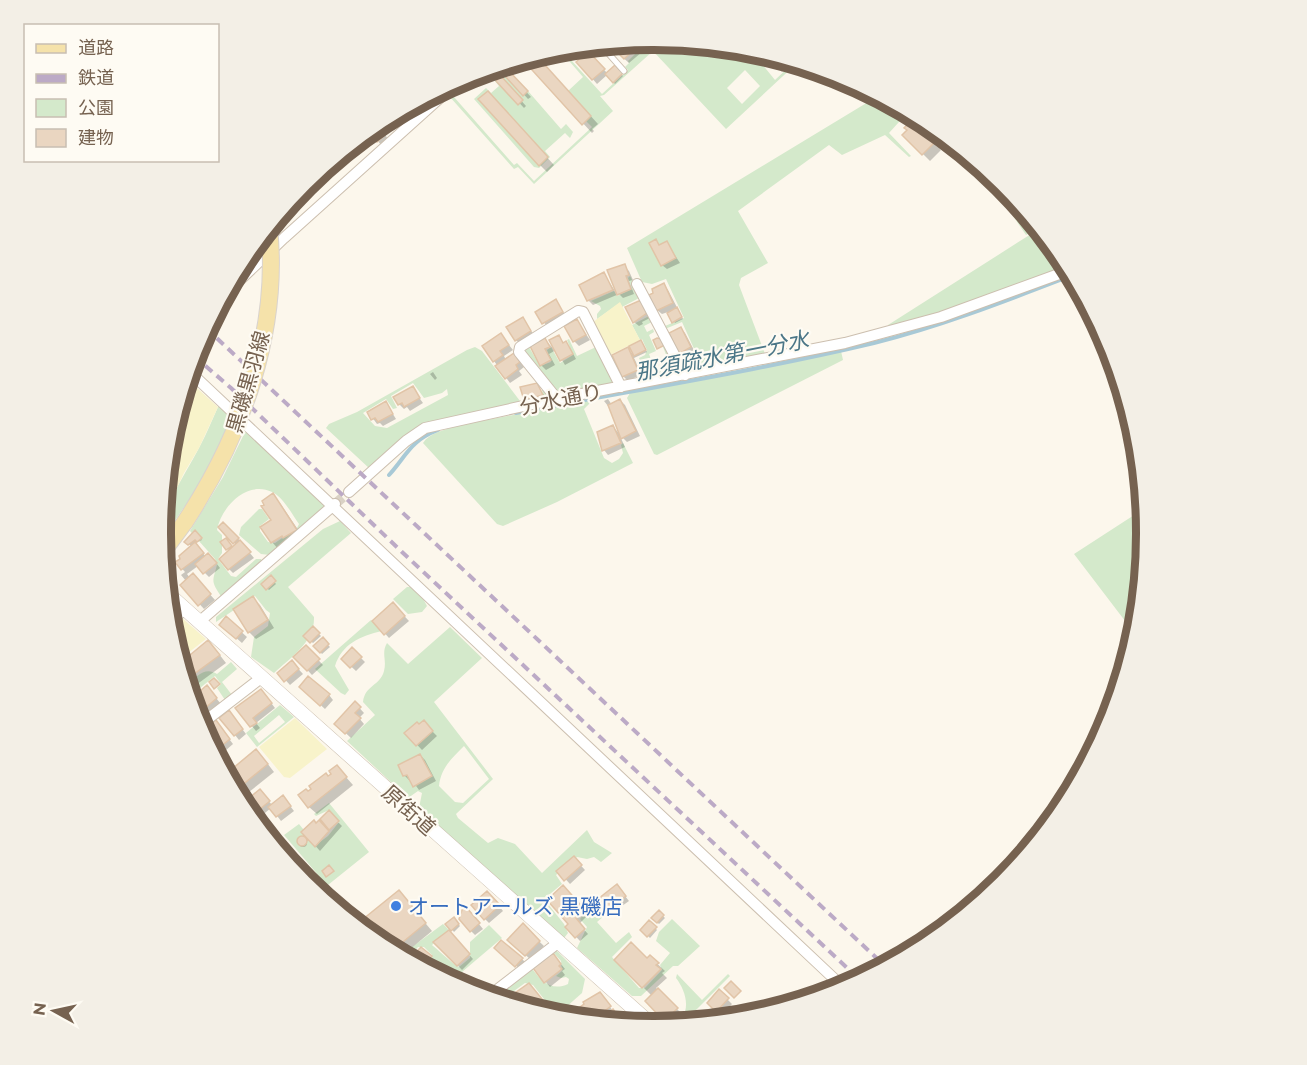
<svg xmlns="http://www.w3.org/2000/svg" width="1307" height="1065" font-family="Montserrat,'Noto Sans JP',sans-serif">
<rect width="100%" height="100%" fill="#fcf7ec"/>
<!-- green -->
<path fill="#d4e9cb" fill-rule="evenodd" d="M641 40 650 49 660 40 750 49 775 80 794 62 797 63 726 129 653 51 604 95 600 96 613 111 534 184 518 167 514 169 450 97 478 73 483 71 454 97 514 165 517 163 534 181 592 127 586 121 591 116 568 91 583 77 558 48H560L602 94 628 70 625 67 629 63 628 61 640 49 636 41ZM745 70 760 86 742 104 727 88Z
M507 68 509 71 504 75 522 95 528 91 561 129 566 124 573 132 570 138 565 133 545 151 550 157 539 168 534 167 474 99 486 88 491 93 499 86 494 80ZM488 91 548 157 539 166 479 100Z
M878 96 908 112 889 133 911 156 909 157 885 135 842 155 829 145 738 211 768 263 741 278 739 285 765 354 686 370 681 363 684 361 688 366 700 362 682 322 665 329 664 325 665 326 684 318 666 279 652 284 642 282 627 248ZM656 239 659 245 667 241 676 258 661 265 649 243Z
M1024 209 1039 228 1026 235 1013 216Z
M1039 229 1064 259 1069 268 943 312 890 327 888 325Z
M630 276 641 297 622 307 620 303 597 319V314L601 309 600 306 591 301 614 291 617 296 632 289 628 278Z
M649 316 652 322 644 326 647 332 653 329 654 332 649 335 656 351 649 354 656 372 671 367 663 347 666 346 676 368 674 372 647 377 639 358 645 355 647 350 642 339 640 340 632 325Z
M569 339 577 356 596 347 613 380 612 384 559 395 525 353V350L529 347 540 366 551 362 547 350 551 347 560 363 573 355 567 340Z
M475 347 482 351 520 401 543 395 542 390 544 389 547 394 546 398 426 424 370 469 326 428 329 424 357 412 467 350ZM413 383 424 398 442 393 447 389 448 395 387 428 375 426 363 413 386 399 393 409 397 408 391 396Z
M841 351 843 360 657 455 654 454 627 398 630 393Z
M590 400V403L584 409 604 458 612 463 619 459 623 453 621 445 623 443 633 463 557 502 503 526 497 524 423 443C429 433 445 430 456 426Z
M221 405 233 416 200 484 163 538 160 535C160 511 189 468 200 446 207 433 212 420 218 407Z
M246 430 327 507 270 555 261 554 239 535 241 527 259 509H262L269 519 260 526V531L268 542 275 543 297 528 299 524C292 514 283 497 272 492 247 480 221 507 217 530L222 535V553L218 559 231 576 236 577 256 559H261L262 563 222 598C211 581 212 583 217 565L215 559 190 531 223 477Z
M1145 508 1147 533 1137 629 1135 634 1074 554Z
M340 521 351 533 288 587 314 617C315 642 290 658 274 673L251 657 254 637 268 626 270 613 266 610 255 596 216 622V617L323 529Z
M407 587H411L421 595 427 606 422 612 408 614 393 599Z
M371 620 382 631C360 636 342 644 335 666L349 690 345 695 341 693 315 669Z
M450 627 482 658 434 702 493 779 456 814 458 818 488 843 498 838 515 844 542 873 587 830 594 842 612 853 601 862 594 857 587 859 577 857 556 875 562 884 544 899 564 924 568 933 564 938 439 830 437 825 419 808 422 793 418 791 408 798 347 741 375 715 363 702C365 685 380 686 384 671 387 660 381 653 387 643L408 664ZM464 746 489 779 463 803 455 802 439 786C441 768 451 759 464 746Z
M231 662 237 669 222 682 232 695 225 700 217 688 221 684 215 676 190 696 187 685C196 677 205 666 217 674Z
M280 705 294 717 257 747 246 733ZM279 715 285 722 259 743 254 736Z
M204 727 229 759 224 764 227 771 225 773 217 759 219 754 202 729Z
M329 803 369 852 318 893 316 891 325 883 284 835 299 824 316 845 328 836 339 822 329 810 316 816 314 814Z
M594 911 604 916 597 922 616 943 629 932 632 937 612 957 639 988H645L662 970 660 965 670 953 656 941 659 932 672 919 700 946 678 966H673L641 996H632L577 948 587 927 580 919 586 912Z
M443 924 449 930 432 945C437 949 454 965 459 967L470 958V942L489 925 502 938 462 972 483 994C461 987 446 978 429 963L432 959V955L424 947H418L409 958 404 953Z
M555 949 585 979 582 993 556 1016 548 1014 551 1008 533 985 525 983 514 991 503 993 499 990 531 967C540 980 551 992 568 984L569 979 566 977 561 978 556 976 562 971 561 961 552 951Z
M677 974 702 1000 728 974 730 976 683 1023 677 1024C692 1011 686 991 676 978Z"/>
<!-- sand -->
<path fill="#f8f3ca" d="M620 302 640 340 610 355 593 322Z
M189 381 218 407 199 448 184 473 161 522 170 436 185 385Z
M182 618 206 639 179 660 169 628Z
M295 718 327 749 290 778 284 777 259 747Z"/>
<!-- shadow -->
<path fill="#0003" d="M650 39H654L667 40 658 48Z
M632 41 642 52 629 63 610 46 613 43Z
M585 46 575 55 568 47Z
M761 52 792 61 782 72Z
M588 53 608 74 615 67 623 76 615 84 607 75 597 84 578 62Z
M535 55 598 124 592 129 594 131 592 133 524 59Z
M509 73 531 97 528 99 506 75Z
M501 78 526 106 524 108 499 81Z
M433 93 430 97 434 101 426 109 419 101Z
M495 100 554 165 547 172 540 165Z
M406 108 414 117 404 126 393 115Z
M911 113 916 116 913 118 916 121 919 118 941 133 936 138 939 141 936 144 941 150 930 161 904 135 915 120 910 114Z
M379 123 388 133 385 135 389 140 382 146 369 131Z
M1005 186 1025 211 1021 214 1017 209 1003 187Z
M656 241 661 246 667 243 680 263 667 269 662 265Z
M624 266 629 271 633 280 629 281 634 294 623 298 619 294 593 305 588 300 604 274 615 291 617 290Z
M664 285 668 290 683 319 675 323 668 312 662 314 657 310Z
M555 301 567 317 548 328 537 312Z
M640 302 650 318 642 322 643 324 639 326 634 322Z
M522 319 535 336 521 345 516 340Z
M577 321 590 340 579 346 574 341Z
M681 329 685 333 695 352 685 357 680 353Z
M501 335 513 350 504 356 506 360 518 359 524 367 519 371 522 375 510 383 494 361Z
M558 337 570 348 576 359 565 365 556 350 549 354 555 365 546 370 541 365 545 340 555 350Z
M641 342 647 352 634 358 642 374 628 381 623 376 614 356 628 349 635 356 631 347Z
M433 372 437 378 435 380 430 374Z
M537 384 547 400 530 404 525 400Z
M412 388 423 403 410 411 407 407 404 409 399 404Z
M608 399 612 405 620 400 625 405 640 436 627 442 619 434 625 447 608 455 604 450 613 427 620 434 609 405 608 406 604 401Z
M386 403 396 419 383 426 380 423 377 424 369 413Z
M272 495 280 503 303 537 279 550 272 542Z
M220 527 231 530 254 558 233 573 229 569 230 551 222 543 225 540 233 549 237 546Z
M195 532 202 540 195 543 206 557 213 559 220 568 209 577 198 566 187 574 190 578 197 580 215 600 204 609 182 585 186 581 181 575 185 572 177 563 192 547 186 541Z
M270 577 276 584 269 590 263 584Z
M253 598 260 605 274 628 256 639 249 632Z
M393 604 409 621 389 638 374 621Z
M227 619 247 637 242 643 226 629Z
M313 628 321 636 313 643 305 636Z
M322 639 330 647 322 654 315 646Z
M306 647 323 665 312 675 295 657Z
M215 649 226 663 196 685 198 687 192 692 187 687 181 668 188 663Z
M352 649 365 662 356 671 343 659Z
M292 662 303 674 290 685 279 673Z
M207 687 221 704 203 717 193 708 191 700Z
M305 691 329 695 333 700 325 709Z
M265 695 275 708 256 723 260 728 256 731 237 708Z
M355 703 364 713 359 718 364 724 351 738 336 724Z
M233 717 246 734 239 740 235 735Z
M423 722 437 736 422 750 406 733Z
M220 727 233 744 225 751 221 746Z
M211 746 222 761 220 763Z
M420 755 425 760 436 781 419 790 411 779 409 780 404 775Z
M264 759 274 772 239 800 227 776 232 772 226 765 230 762 235 769Z
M337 767 353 785 317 814 309 807 308 793 328 778Z
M260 791 272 805 287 802 294 811 281 821 271 808 255 821 243 806Z
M329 813 342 826 320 851 303 832 317 824Z
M299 843a4 4 0 1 1 8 0a4 4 0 1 1-8 0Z
M574 858 585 870 570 884 558 871Z
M621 891 629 901 608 916 604 912Z
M399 892 432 931 404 954 407 958 379 943 358 925Z
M568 892 588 915 579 924 588 934 580 941 567 927 570 924Z
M492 897 503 911 489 923 485 919Z
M659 912 665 918 659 924 653 918Z
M470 913 483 929 475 935 471 931Z
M454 919 460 926 454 932 448 924Z
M650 922 657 930 650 938 642 930Z
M523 926 544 946 530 959 509 940Z
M453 937 473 959 462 970 435 942Z
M496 948 522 959 526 963 521 970Z
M421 949 438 965 433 971 434 972 412 960Z
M650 957 665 971 662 973 667 978 656 988 681 1013 677 1017 682 1021 679 1023 675 1024 673 1021 670 1024 665 1020 652 996 616 960H647Z
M557 959 565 969 562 971 565 975 550 987 535 969Z
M534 989 554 1015 528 1008 517 994Z
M719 991 732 1004 722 1015 709 1003Z
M514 998 515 1000 519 1005 510 1002Z
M604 998 619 1020 616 1022 585 1019 578 1010Z"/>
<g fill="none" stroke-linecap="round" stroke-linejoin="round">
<!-- stream -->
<path stroke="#a8c9d6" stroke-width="4" d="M516 413C635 390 756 371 874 343 942 326 1008 300 1073 275
M389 475C407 455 410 441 438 430"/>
</g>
<!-- building -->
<path fill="#ead6c1" stroke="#e1c4a7" stroke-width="1.5" d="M634 41 638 46 624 59 615 50 613 52 608 46 611 43Z
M588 51 605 69 592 80 576 62Z
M758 51 785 59 777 69Z
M536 55 591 116 582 125 522 59Z
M615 65 623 73 613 83 605 74Z
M509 71 528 91 523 96 504 75Z
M501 76 523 100 518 105 496 81Z
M488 91 548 157 539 166 478 99Z
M407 107 411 111 398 123 392 116Z
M915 117 916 119 918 117 933 126 930 130 933 133 930 136 935 142 922 155 902 135 907 130 904 128Z
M379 122 384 127 382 130 386 134 377 142 367 132Z
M1004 185 1021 207 1015 210 1001 187Z
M656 239 659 245 667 241 676 258 661 266 649 243Z
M625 264 629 275 626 276 631 289 617 295 607 270Z
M604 272 613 290 587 301 579 285Z
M664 283 673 303 656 311 649 295 653 293 652 289Z
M556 299 563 312 542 324 535 312Z
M641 300 647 313 633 323 625 307Z
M677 307 682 317 672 323 667 313Z
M523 317 531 331 515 341 506 327Z
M577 319 586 335 573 342 564 326Z
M681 327 691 347 679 354 669 333Z
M501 333 509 345 500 351 503 355 493 362 482 346Z
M559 335 563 343 566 341 573 354 560 361 549 340Z
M545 338 550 347 545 349 551 360 540 366 530 346Z
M657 338 662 339 665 345 657 349 653 340Z
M641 340 646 350 634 356 629 346Z
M628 347 638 370 622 377 612 355Z
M514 353 520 362 516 365 518 369 505 379 495 366Z
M537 383 543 395 524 400 520 387Z
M413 386 420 398 404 407 402 403 398 405 393 397Z
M620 399 636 431 621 439 608 405Z
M386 401 393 414 378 422 375 418 371 420 367 412Z
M613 425 621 443 602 451 597 432Z
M273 493 297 530 283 538 282 536 271 543 260 527 271 520 261 506 264 505 262 501Z
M223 522 239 538 233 544 218 527Z
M195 530 202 538 197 542 195 540 188 545 184 542Z
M226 538 232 546 226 550 220 542Z
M240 540 251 552 228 570 219 559Z
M195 542 204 553 181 570 175 562 180 559 179 556Z
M208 553 217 563 203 574 195 564Z
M193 573 211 594 198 606 180 585Z
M271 575 276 581 266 590 261 584Z
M253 596 268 620 248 633 233 609Z
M393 602 405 616 384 635 372 621Z
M226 616 243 631 236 639 219 625Z
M313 626 320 633 310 643 303 636Z
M323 637 329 644 320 653 313 646Z
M208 640 220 655 190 677 191 679 186 684 181 666 186 662 184 660Z
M306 645 320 659 307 671 293 657Z
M352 647 362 657 350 668 341 659Z
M292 660 299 669 284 682 277 673Z
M308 676 330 694 320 706 299 687Z
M214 678 220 684 214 689 209 682Z
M207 685 217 698 198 714 194 709 191 699Z
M261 689 272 703 253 718 257 723 250 727 235 708Z
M355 701 361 707 355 713 361 718 345 734 334 724Z
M229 710 243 729 234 736 219 718Z
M216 720 230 739 220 747 205 728Z
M424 720 433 731 416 746 404 733 417 722 419 724Z
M256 749 268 764 235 791 226 774Z
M420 754 432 776 413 787 407 775 403 776 398 765Z
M337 765 347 777 308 808 298 795 306 789 308 791 311 789 309 786 326 773 328 776 331 774 329 771Z
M260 789 270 801 251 816 242 804Z
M283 795 291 806 276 817 268 807Z
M329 810 339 821 329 830 320 819Z
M314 820 316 823 319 820 329 831 315 847 301 832Z
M297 841a5 5 0 1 1 10 0a5 5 0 1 1-10 0Z
M574 856 582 865 564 881 556 871Z
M329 865 334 871 326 877 322 871Z
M617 884 626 896 603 913 594 902Z
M563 885 585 910 576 918 585 929 575 938 565 927 568 924 547 900Z
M399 890 426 923 398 946 402 950 399 953 379 943 357 924Z
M487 891 500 905 484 920 471 905Z
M466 907 480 923 470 932 459 919 462 910Z
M659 910 664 915 657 923 651 918Z
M454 917 459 924 451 931 445 924Z
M649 920 657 927 647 937 640 930Z
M523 923 540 941 525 956 507 940Z
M449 930 470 954 457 966 433 942Z
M501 940 523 958 515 967 494 948Z
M631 942 647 958 650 955 659 963 656 965 661 969 642 988 614 960Z
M421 947 432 956 426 963 440 975 410 959Z
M553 953 561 964 559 966 562 969 544 983 533 968Z
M731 981 741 991 734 998 724 988Z
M529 983 551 1010 546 1013 526 1007 515 993Z
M658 988 678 1008 664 1021 645 1001Z
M719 989 729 998 716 1012 707 1003Z
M600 992 611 1006 593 1020 583 1019 576 1010 584 1004 583 1002Z
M613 1009 619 1017 613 1022 602 1021 600 1019Z"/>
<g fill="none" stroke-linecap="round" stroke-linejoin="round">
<!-- minor-tunnel -->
<path stroke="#dad2c5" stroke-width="10" stroke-dasharray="10 5" stroke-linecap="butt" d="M335 504 349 492"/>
<defs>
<path id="service" d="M600 44 624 71"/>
<path id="minor" d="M637 284 685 375
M223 296 284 238 462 78
M189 371 844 988
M557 399 519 352 520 347 578 311 583 312 621 387
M349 492 406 441 425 428 546 401 845 343 941 317 1070 270
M169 622 185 609
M199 622 335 504
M200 725 261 678
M489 996 559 942"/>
<path id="tertiary" d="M166 592 653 1026"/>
<path id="primary" d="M162 553 185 522"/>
</defs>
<!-- service casing -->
<use href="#service" stroke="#ccbfaf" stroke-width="7"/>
<!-- minor casing -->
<use href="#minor" stroke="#ccbfaf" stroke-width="12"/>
<!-- tertiary casing -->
<use href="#tertiary" stroke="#ccbfaf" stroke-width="15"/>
<!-- primary casing -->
<use href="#primary" stroke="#d9d3ce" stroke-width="18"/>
<!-- service -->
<use href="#service" stroke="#fff" stroke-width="5"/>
<!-- minor -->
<use href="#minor" stroke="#fff" stroke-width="10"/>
<!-- tertiary -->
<use href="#tertiary" stroke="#fff" stroke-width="14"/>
<!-- primary -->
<use href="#primary" stroke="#f5e2aa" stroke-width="16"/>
<!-- rail -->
<path stroke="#bcaac6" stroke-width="4" stroke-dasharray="9 6" stroke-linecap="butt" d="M206 328 885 966
M194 356 231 388 402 552 859 979"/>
<defs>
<path id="primary-bridge" d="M185 522C242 435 280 332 269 227"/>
</defs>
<!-- primary-bridge casing -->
<use href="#primary-bridge" stroke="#d9d3ce" stroke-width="18" stroke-linecap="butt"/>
<!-- primary-bridge -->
<use href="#primary-bridge" stroke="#f5e2aa" stroke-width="16"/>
</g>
<!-- markers -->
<circle fill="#3f7fe0" stroke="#fefbf3" stroke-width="2" cx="396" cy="906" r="6"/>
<g text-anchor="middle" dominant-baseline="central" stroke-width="4.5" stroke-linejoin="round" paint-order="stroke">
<!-- street labels -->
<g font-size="21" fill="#766250" stroke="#fefbf3">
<text transform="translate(248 382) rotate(-74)">黒磯黒羽線</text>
<text transform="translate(561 399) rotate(-11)">分水通り</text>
<text transform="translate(409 810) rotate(42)">原街道</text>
</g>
<!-- shop labels -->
<g font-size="21" fill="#366cbe" stroke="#fefbf3" text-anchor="start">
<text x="408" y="906">オートアールズ 黒磯店</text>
</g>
<!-- water labels -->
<g font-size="22" font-style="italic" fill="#4b7687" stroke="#fefbf3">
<text transform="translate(722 356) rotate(-11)">那須疏水第一分水</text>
</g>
</g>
<!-- crop -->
<path d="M0 0H1307V1065H0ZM653 50H654A482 482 0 0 1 1136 532V534A482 482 0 0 1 654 1016H653A482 482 0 0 1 171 534V532A482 482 0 0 1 653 50Z" fill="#f3efe6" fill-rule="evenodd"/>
<path fill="none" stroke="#766250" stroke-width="8" d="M653 50H654A482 482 0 0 1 1136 532V534A482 482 0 0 1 654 1016H653A482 482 0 0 1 171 534V532A482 482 0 0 1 653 50Z"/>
<!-- legend -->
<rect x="24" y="24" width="195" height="138" fill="#fefbf3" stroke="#c8beb2" stroke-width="1.5"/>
<rect x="36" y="44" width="30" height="9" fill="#f5e2aa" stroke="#c8beb2" stroke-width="1.5"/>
<text x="78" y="54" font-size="18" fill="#766250">道路</text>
<rect x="36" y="74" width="30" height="9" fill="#bcaac6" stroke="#c8beb2" stroke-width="1.5"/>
<text x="78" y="84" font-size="18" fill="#766250">鉄道</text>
<rect x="36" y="99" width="30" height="18" fill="#d4e9cb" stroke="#c8beb2" stroke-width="1.5"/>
<text x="78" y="114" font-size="18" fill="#766250">公園</text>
<rect x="36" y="129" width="30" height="18" fill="#ead6c1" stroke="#c8beb2" stroke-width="1.5"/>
<text x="78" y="144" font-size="18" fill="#766250">建物</text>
<!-- north arrow -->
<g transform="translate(54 1011) rotate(278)" stroke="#fefbf3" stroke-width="4.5" paint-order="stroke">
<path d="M0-4.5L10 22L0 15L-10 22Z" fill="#766250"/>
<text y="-9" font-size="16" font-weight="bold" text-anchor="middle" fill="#766250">N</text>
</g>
</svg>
